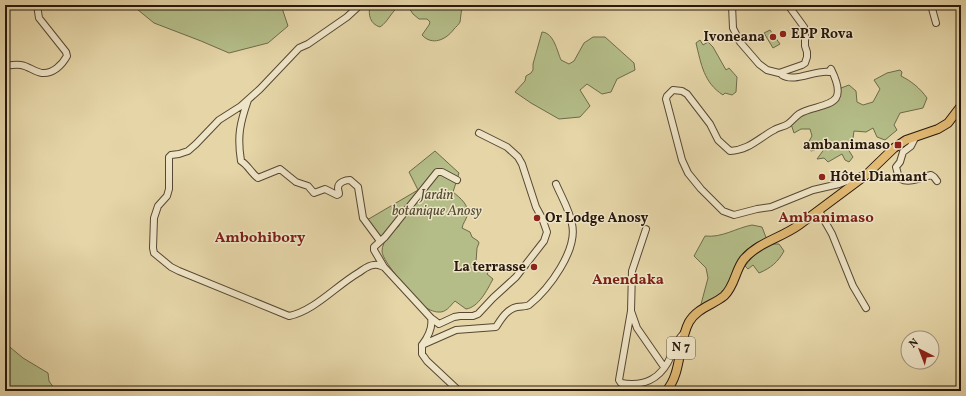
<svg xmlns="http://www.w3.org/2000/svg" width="966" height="396" font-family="Vollkorn,serif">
<rect width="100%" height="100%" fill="#e5d5a7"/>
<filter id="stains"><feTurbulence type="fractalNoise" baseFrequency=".005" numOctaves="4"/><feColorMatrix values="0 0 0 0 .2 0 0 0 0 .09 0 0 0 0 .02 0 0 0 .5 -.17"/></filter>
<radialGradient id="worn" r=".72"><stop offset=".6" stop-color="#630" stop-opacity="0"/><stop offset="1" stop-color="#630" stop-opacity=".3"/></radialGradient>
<!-- green -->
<path fill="#b4bd88" stroke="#6e6a4a" d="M132 5H281L288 26 268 43 229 53 201 41 154 23Z
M370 5H401C391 11 389 21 380 27 370 24 368 15 370 5Z
M407 5H463L462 6C461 11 461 17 460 22 459 24 456 27 454 29 446 40 432 46 422 35L429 25 430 22 427 19H419L413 14Z
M770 30 780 44 773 48 764 33Z
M542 32C554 33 557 51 561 60L569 64 574 61 584 43 593 37H605L634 63 635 70 617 79 611 92 602 94 587 84 580 90 590 106 580 117 559 119 531 103 515 92 525 81 526 76 531 73 533 70V64Z
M700 40 703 45 708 42 713 47 726 70 729 68 737 77 736 92 732 95 725 93 723 95C704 83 701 64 696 43Z
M900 70 902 72 901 76C911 81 920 88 927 98L923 108 900 113 894 125 897 130 885 140 877 137 873 128 866 132 854 131 853 138 846 146 853 157 849 162 845 160 842 154 828 162 824 158 817 159 825 148 820 145 815 150 811 151 808 143 812 136 810 129H801L794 133 791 124 800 116 833 104 837 99 841 88 849 85 856 91 857 102 863 105 873 102 880 89 874 80 887 73Z
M435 151 459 173 453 192C460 198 470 205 467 216 466 220 463 223 462 228L470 232 472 237 478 241 479 243 477 248 476 262 481 269 488 265 490 269 487 274 493 279C487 290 479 307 466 309L455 301C450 306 446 313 438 312 434 312 427 309 424 306 415 298 382 262 382 251 382 241 393 231 399 226V219L380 240 367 220 418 190 409 172Z
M752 225 762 227 767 240 750 251 727 293 700 308 708 278 706 268 694 256 705 236C722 238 736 228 752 225Z
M772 244H779L784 251C778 262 771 268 759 273L753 265 748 269 745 266C753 256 760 248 772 244Z
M5 343 23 358 48 373 49 381 56 391H5Z"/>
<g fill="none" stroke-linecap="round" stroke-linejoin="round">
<defs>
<path id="minor" d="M360 5 347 17 308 44 299 48 260 89 241 106 219 120 196 144 188 151 179 154 171 155 169 157V189L167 196 158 206 154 218 153 248 154 253 171 267 179 271 289 316C314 311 336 286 358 273 363 270 368 265 374 265 377 264 381 266 384 267
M732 5 733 28 740 42 759 64 767 70 779 73 802 65 805 63 807 57V52L805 46V33L804 27 788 5
M931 5 936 23
M5 66C11 65 15 64 21 65 28 66 35 72 42 73 53 74 62 65 67 56L66 52 39 18 37 5
M782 73V75C794 83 815 70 829 72L831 69C835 77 841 90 836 98 830 107 809 107 799 114 795 117 792 121 788 124 784 127 778 127 774 130 759 138 749 150 730 151L718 140 710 124 687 94 682 91 673 90 667 96 666 99 682 160 688 173 701 189 723 211 734 215 757 209 771 207 813 190 839 184 861 176
M248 100C240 123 237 136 241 161 248 165 251 173 258 178L280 169 296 182 308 186 314 193 325 189 337 195 339 194C339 192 338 190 338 188 338 182 346 180 350 180L358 187 363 218 380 241
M915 138 911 146 903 152 900 162 896 167C897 170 898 177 901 179 909 184 923 177 931 175L934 177 937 181
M457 180 442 172H437L385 237 374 247V250L384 267 431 318 439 324 454 317 460 316H473L478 314 493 298 516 277 544 241 547 232 542 218 536 207 522 164 518 157 507 147 479 133
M819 211 832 234 853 286 866 308
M646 229 632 271 631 311 637 328 664 367
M631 311 619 380 621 383C645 387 661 379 671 356 674 349 677 340 683 334
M431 318C433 328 428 337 422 345V354L427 361 459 391
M422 345 456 330 496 327C501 319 507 309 517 307 522 306 526 307 529 305 549 289 578 250 572 224 570 211 561 196 556 184"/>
<path id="major" d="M666 391C682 374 678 342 689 322 697 308 713 305 724 296 735 286 735 270 744 259 759 242 781 238 799 225L866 175 894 148 906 140 938 129 948 123 961 106"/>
</defs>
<!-- minor casing -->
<use href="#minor" stroke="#574734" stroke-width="8"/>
<!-- major casing -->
<use href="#major" stroke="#28180d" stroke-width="10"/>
<!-- minor -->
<use href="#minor" stroke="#eee4c6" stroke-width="6"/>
<!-- major -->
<use href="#major" stroke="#e2ba74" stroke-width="8"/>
</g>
<!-- markers -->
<g fill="#8f2418" stroke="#eee4c6" stroke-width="1.5">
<circle cx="783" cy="34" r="4"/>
<circle cx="773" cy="37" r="4"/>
<rect x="894" y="141" width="8" height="8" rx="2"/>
<circle cx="822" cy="177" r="4"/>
<circle cx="537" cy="218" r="4"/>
<circle cx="534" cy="267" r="4"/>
</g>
<g text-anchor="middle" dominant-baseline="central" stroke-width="3" stroke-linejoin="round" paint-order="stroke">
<!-- shield labels -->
<rect fill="#eee4c6" stroke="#635544" stroke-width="1" x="667" y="337" width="28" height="22" rx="3"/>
<g font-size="13" font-weight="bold" fill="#28180d">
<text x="681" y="348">N 7</text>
</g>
<!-- poi labels -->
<g font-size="14" font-weight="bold" fill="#28180d" stroke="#eee4c6" text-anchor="start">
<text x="791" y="34">EPP Rova</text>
<text x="765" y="37" text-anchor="end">Ivoneana</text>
<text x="890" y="145" text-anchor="end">ambanimaso</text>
<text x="830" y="177">Hôtel Diamant</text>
<text x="545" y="218">Or Lodge Anosy</text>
<text x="526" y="267" text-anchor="end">La terrasse</text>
</g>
<!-- park labels -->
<g font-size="14" font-style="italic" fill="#524a32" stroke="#eee4c6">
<text x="437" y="195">Jardin<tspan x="437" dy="16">botanique Anosy</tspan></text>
</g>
<!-- neighbourhood labels -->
<g font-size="15" font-weight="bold" fill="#7a1f14" stroke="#eee4c6">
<text x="826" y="218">Ambanimaso</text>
<text x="260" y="238">Ambohibory</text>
<text x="628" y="280">Anendaka</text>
</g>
</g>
<!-- margin -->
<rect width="966" height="396" fill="none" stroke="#e5d5a7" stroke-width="20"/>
<rect x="6" y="6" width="954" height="384" fill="none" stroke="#28180d" stroke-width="2"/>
<rect x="10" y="10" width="946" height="376" fill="none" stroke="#28180d"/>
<!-- north arrow -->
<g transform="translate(920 350) rotate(318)"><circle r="19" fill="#eee4c6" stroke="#9f927c"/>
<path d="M0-3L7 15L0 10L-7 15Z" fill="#8f2418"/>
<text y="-6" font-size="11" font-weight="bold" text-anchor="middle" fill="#28180d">N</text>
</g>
<rect width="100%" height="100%" filter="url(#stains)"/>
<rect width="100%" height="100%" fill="url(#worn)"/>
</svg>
